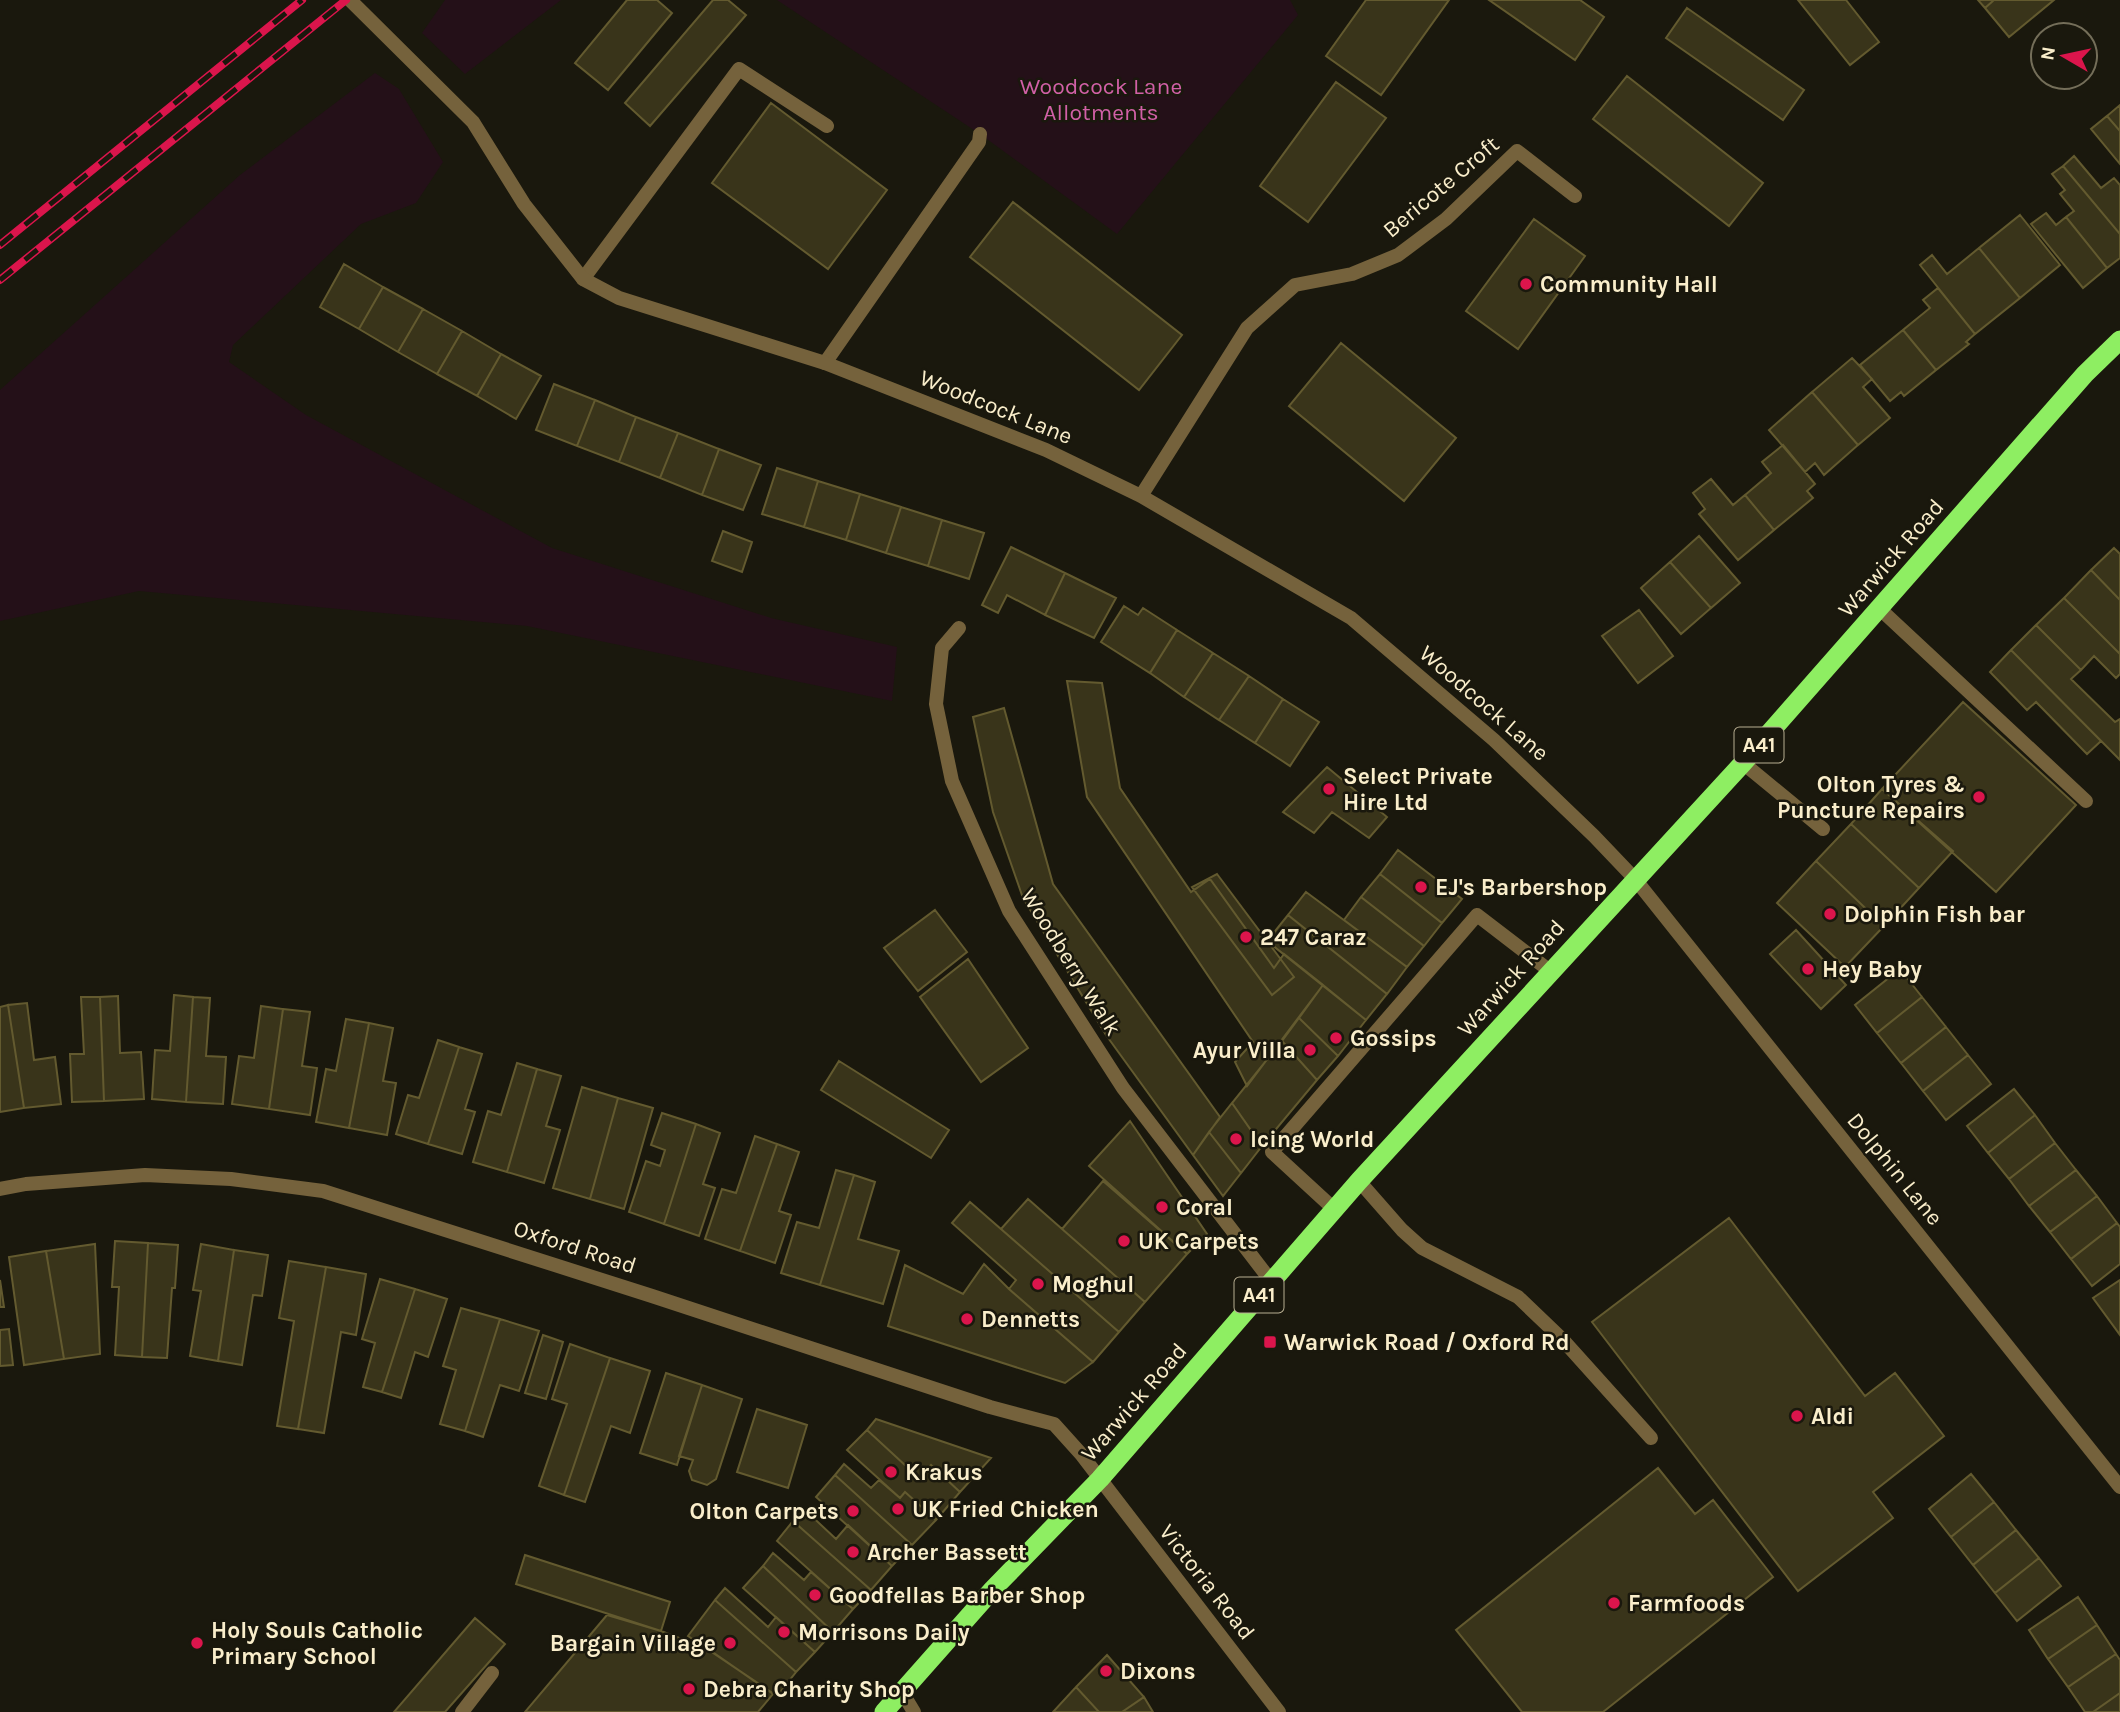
<svg xmlns="http://www.w3.org/2000/svg" width="2120" height="1712" font-family="Karla,sans-serif">
<rect width="100%" height="100%" fill="#1a180d"/>
<!-- green -->
<path fill="#241018" d="M445 0H561L465 74 422 33Z
M777 0H1290L1298 15 1117 234 980 134Z
M375 73 399 89 443 162 416 203 361 224 233 345 229 362 306 415 552 548 771 618 897 647 892 701 527 626 139 591 0 621V390L240 175Z"/>
<!-- building -->
<path fill="#39341a" stroke="#635a2f" stroke-width="2" d="M627 0H657L672 13 608 90 575 63Z
M713 0H728L746 15 650 126 625 103Z
M1366 0H1449L1381 95 1326 56Z
M1489 0H1580L1604 17 1575 60Z
M1798 0H1846L1879 42 1850 65Z
M1978 0H1994L1985 8Z
M1994 0H2054L2009 37 1985 8Z
M1687 8 1804 90 1783 120 1666 38Z
M1627 76 1763 183 1729 226 1593 119Z
M1336 82 1386 118 1308 222 1260 186Z
M771 103 887 190 828 269 712 183Z
M2120 105V131L2107 116Z
M2107 116 2120 131V164L2091 129Z
M2074 156 2101 188 2114 178 2120 185V234L2063 166Z
M2063 166 2120 234V258L2107 268 2066 217 2074 211 2060 194 2065 190 2052 174Z
M1013 202 1182 335 1139 390 970 257Z
M2046 213 2056 225 2066 217 2107 268 2083 288 2031 224Z
M2020 215 2060 265 2020 298 1979 248Z
M1534 219 1585 256 1518 349 1466 311Z
M1979 248 2020 298 1975 334 1920 265 1932 255 1947 274Z
M344 264 383 287 359 329 320 307Z
M383 287 423 309 398 352 359 329Z
M1938 288 1975 334 1966 342 1969 344 1936 370 1903 330 1930 308 1923 300Z
M423 309 462 331 437 374 398 352Z
M1903 330 1936 370 1904 396 1901 392 1890 401 1860 365Z
M462 331 501 354 477 396 437 374Z
M1341 343 1456 438 1404 501 1289 406Z
M501 354 541 376 516 419 477 396Z
M1852 358 1872 379 1863 387 1890 418 1858 445 1812 392Z
M554 384 595 400 577 446 536 430Z
M1812 392 1858 445 1824 475 1815 463 1805 472 1769 430Z
M595 400 636 417 619 462 577 446Z
M636 417 678 433 660 478 619 462Z
M678 433 719 449 702 495 660 478Z
M1783 445 1815 484 1807 491 1813 498 1774 530 1745 495 1771 473 1762 462Z
M719 449 761 465 743 510 702 495Z
M777 468 818 481 804 527 762 514Z
M1711 479 1733 505 1745 495 1774 530 1738 560 1699 514 1705 509 1693 493Z
M818 481 860 494 846 540 804 527Z
M860 494 901 507 886 553 846 540Z
M901 507 942 520 928 566 886 553Z
M942 520 984 533 969 579 928 566Z
M723 531 752 542 742 572 712 561Z
M1699 536 1740 583 1711 608 1670 562Z
M1011 547 1065 573 1045 615 1007 595 998 613 982 605Z
M2114 548 2120 554V600L2091 570Z
M1670 562 1711 608 1681 634 1641 588Z
M2091 570 2120 600V654L2064 598Z
M1065 573 1116 598 1094 638 1045 615Z
M2064 598 2120 654V674L2116 678 2094 656 2081 670 2036 625Z
M1124 606 1138 615 1143 608 1177 630 1150 673 1101 642Z
M1639 610 1673 656 1638 683 1602 636Z
M2036 625 2081 670 2071 679 2115 722 2120 719V760L2011 650Z
M1177 630 1213 653 1184 697 1150 673Z
M2011 650 2101 741 2087 754 2036 702 2027 710 1990 672Z
M1213 653 1249 676 1219 720 1184 697Z
M1249 676 1283 699 1255 743 1219 720Z
M1067 681 1102 683 1120 788 1191 892 1210 879 1274 968 1284 954 1323 985 1247 1086 1235 1062 1253 1042 1087 797Z
M1283 699 1319 722 1290 766 1255 743Z
M1963 702 2076 805 1996 892 1882 789Z
M1004 708 1053 884 1220 1117 1193 1155 1106 1035 1023 898 993 812 973 717Z
M1327 767 1387 817 1369 838 1332 812 1314 833 1283 812Z
M1882 789 1953 851 1919 888 1851 824Z
M1851 824 1919 888 1884 926 1816 861Z
M1398 850 1462 899 1442 923 1380 874Z
M1816 861 1884 926 1845 967 1777 903Z
M1217 874 1294 977 1272 995 1192 887Z
M1380 874 1442 923 1424 946 1361 897Z
M1306 892 1407 967 1387 994 1288 915Z
M1361 897 1424 946 1407 967 1344 920Z
M935 910 967 952 918 991 884 948Z
M1288 915 1387 994 1366 1020 1267 941Z
M1796 930 1846 985 1821 1009 1770 954Z
M968 959 1028 1048 981 1082 920 997Z
M1900 969 1922 997 1877 1033 1855 1005Z
M1323 985 1366 1020 1338 1056 1299 1018Z
M174 995 193 997 186 1102 152 1099 155 1050 170 1051Z
M118 996 120 1053 141 1052 144 1099 104 1101 100 997Z
M81 997H100L104 1101 72 1102 70 1054H84Z
M193 997 210 998 206 1056 226 1057 223 1104 186 1102Z
M1922 997 1946 1027 1901 1063 1877 1033Z
M27 1003 34 1060 55 1057 61 1104 24 1108 8 1005Z
M8 1005 24 1108 0 1112V1007Z
M261 1006 283 1009 269 1109 232 1104 239 1056 254 1058Z
M283 1009 310 1012 302 1066 317 1068 310 1115 269 1109Z
M1299 1018 1338 1056 1317 1080 1282 1041Z
M346 1019 369 1023 349 1128 316 1122 326 1069 336 1071Z
M369 1023 393 1028 383 1081 396 1083 387 1135 349 1128Z
M1946 1027 1968 1055 1923 1091 1901 1063Z
M438 1040 459 1047 428 1144 396 1134 408 1095 419 1098Z
M1282 1041 1317 1080 1262 1146 1232 1103Z
M459 1047 482 1054 465 1109 475 1112 462 1154 428 1144Z
M1968 1055 1991 1084 1946 1120 1923 1091Z
M839 1061 949 1130 931 1158 821 1090Z
M517 1063 537 1069 507 1172 473 1162 488 1111 501 1115Z
M537 1069 561 1076 546 1126 560 1130 544 1183 507 1172Z
M582 1087 618 1098 590 1199 553 1188Z
M2014 1089 2035 1115 1988 1153 1967 1126Z
M618 1098 653 1108 624 1209 590 1199Z
M1232 1103 1262 1146 1241 1173 1209 1132Z
M662 1113 696 1124 664 1224 629 1212 646 1161 660 1166 665 1150 651 1145Z
M2035 1115 2055 1143 2009 1179 1988 1153Z
M1130 1121 1207 1234 1187 1254 1089 1166Z
M696 1124 720 1133 703 1184 715 1188 699 1236 664 1224Z
M1209 1132 1241 1173 1223 1196 1193 1155Z
M755 1136 777 1144 740 1251 705 1239 722 1189 736 1193Z
M2055 1143 2076 1170 2029 1206 2009 1179Z
M777 1144 799 1152 779 1211 791 1215 775 1263 740 1251Z
M836 1170 854 1175 820 1285 781 1273 797 1222 819 1228Z
M2076 1170 2097 1196 2050 1232 2029 1206Z
M854 1175 875 1182 858 1239 899 1251 883 1304 820 1285Z
M1103 1181 1187 1254 1145 1302 1062 1229Z
M2097 1196 2117 1223 2071 1259 2050 1232Z
M1028 1199 1145 1302 1119 1332 1001 1229Z
M970 1202 1119 1332 1093 1362 1009 1289 1016 1280 952 1223Z
M1729 1218 1865 1396 1895 1373 1944 1436 1873 1492 1893 1518 1798 1591 1592 1322Z
M2117 1223 2120 1227V1264L2092 1286 2071 1259Z
M115 1241 148 1243 142 1357 115 1355 119 1287H112Z
M148 1243 178 1245 175 1288H172L167 1358 142 1357Z
M95 1244 100 1354 64 1359 46 1251Z
M201 1244 234 1250 218 1361 190 1356 201 1291 193 1290Z
M234 1250 268 1255 262 1296 253 1295 242 1365 218 1361Z
M46 1251 64 1359 24 1365 9 1257Z
M289 1261 326 1267 298 1429 277 1426 294 1321 279 1318Z
M984 1264 1009 1289 1093 1362 1065 1383 888 1326 905 1265 963 1294Z
M326 1267 366 1274 356 1335 341 1332 324 1433 298 1429Z
M380 1279 415 1289 382 1392 363 1387 375 1343 362 1339Z
M0 1280 4 1307H0Z
M2120 1280V1335L2093 1298Z
M415 1289 447 1299 428 1357 415 1352 401 1398 382 1392Z
M461 1308 500 1319 465 1431 440 1424 456 1370 443 1366Z
M500 1319 539 1331 519 1391 500 1385 483 1437 465 1431Z
M9 1329 13 1365 0 1366V1330Z
M543 1335 563 1342 546 1399 525 1393Z
M570 1344 610 1358 564 1495 539 1486 567 1404 552 1399Z
M610 1358 650 1371 630 1433 611 1426 585 1502 564 1495Z
M666 1373 702 1385 677 1465 640 1453Z
M702 1385 742 1399 716 1479 707 1485 692 1480 689 1471 693 1460 679 1456Z
M757 1409 807 1425 788 1488 737 1472Z
M876 1419 991 1458 960 1492 931 1465 919 1478 867 1430Z
M867 1430 919 1478 931 1465 960 1492 936 1520 905 1492 900 1498 847 1450Z
M844 1464 871 1488 879 1480 900 1498 905 1492 936 1520 912 1545 835 1475Z
M1658 1468 1695 1514 1713 1500 1773 1577 1603 1712H1522L1456 1630Z
M1971 1474 1994 1502 1951 1537 1929 1509Z
M835 1475 912 1545 892 1566 816 1497Z
M1994 1502 2016 1530 1973 1565 1951 1537Z
M804 1509 836 1539 848 1525 892 1566 871 1590 793 1521Z
M793 1521 871 1590 853 1609 777 1541Z
M2016 1530 2039 1558 1995 1593 1973 1565Z
M773 1553 804 1580 811 1572 853 1609 833 1632 763 1566Z
M525 1555 670 1602 661 1631 516 1584Z
M2039 1558 2061 1586 2017 1621 1995 1593Z
M763 1566 833 1632 815 1652 743 1588Z
M725 1588 768 1627 776 1617 815 1652 796 1672 715 1600Z
M2078 1597 2097 1625 2048 1659 2029 1630Z
M715 1600 796 1672 777 1696 688 1636Z
M607 1615 661 1631 708 1649 773 1694 758 1712H525Z
M475 1618 505 1644 445 1712H394Z
M2097 1625 2116 1654 2068 1687 2048 1659Z
M2116 1654 2120 1660V1693L2093 1712H2085L2068 1687Z
M1107 1655 1144 1697 1122 1712H1099L1076 1687Z
M1076 1687 1099 1712H1053Z
M2120 1693V1712H2093Z
M1144 1697 1153 1712H1122Z"/>
<g fill="none" stroke-linecap="round" stroke-linejoin="round">
<!-- service -->
<path stroke="#75623c" stroke-width="14" d="M583 279 739 69 827 126
M825 363 979 142 980 134
M1880 609 2086 801
M1743 763 1823 829
M1359 1181 1402 1230 1422 1248 1518 1297 1562 1339 1651 1438
M1334 1209 1272 1152 1477 915 1550 971
M902 1692 914 1712
M462 1712 492 1673"/>
<!-- minor -->
<path stroke="#75623c" stroke-width="14" d="M350 0 473 122 524 204 583 279 619 298 825 363 1046 450 1141 496 1351 618 1494 740 1594 836 1635 879
M1141 496 1247 328 1295 285 1352 274 1398 255 1446 219 1517 151 1575 196
M959 628 942 648 936 704 952 781 1009 911 1123 1088 1271 1281
M0 1189 26 1184 145 1175 231 1179 323 1191 652 1296 990 1407 1054 1424 1081 1454 1279 1712"/>
<!-- tertiary -->
<path stroke="#75623c" stroke-width="14" d="M1635 879 2120 1487"/>
<!-- trunk -->
<path stroke="#8eee62" stroke-width="19" d="M884 1712 993 1589 1100 1479 1359 1181 1743 763 2085 374 2120 340"/>
<defs>
<path id="rail" d="M0 245 302 0
M0 280 346 0"/>
</defs>
<!-- rail casing -->
<use href="#rail" stroke="#db154c" stroke-width="8"/>
<!-- rail -->
<use href="#rail" stroke="#1a180d" stroke-width="5" stroke-dasharray="16" stroke-linecap="butt"/>
</g>
<!-- markers -->
<g fill="#db154c" stroke="#1a180d" stroke-width="2.5">
<circle cx="1526" cy="284" r="7"/>
<circle cx="1329" cy="789" r="7"/>
<circle cx="1979" cy="797" r="7"/>
<circle cx="1421" cy="887" r="7"/>
<circle cx="1830" cy="914" r="7"/>
<circle cx="1246" cy="937" r="7"/>
<circle cx="1808" cy="969" r="7"/>
<circle cx="1336" cy="1038" r="7"/>
<circle cx="1310" cy="1050" r="7"/>
<circle cx="1236" cy="1139" r="7"/>
<circle cx="1162" cy="1207" r="7"/>
<circle cx="1124" cy="1241" r="7"/>
<circle cx="1038" cy="1284" r="7"/>
<circle cx="967" cy="1319" r="7"/>
<rect x="1263" y="1335" width="14" height="14" rx="3.5"/>
<circle cx="1797" cy="1416" r="7"/>
<circle cx="891" cy="1472" r="7"/>
<circle cx="898" cy="1509" r="7"/>
<circle cx="853" cy="1511" r="7"/>
<circle cx="853" cy="1552" r="7"/>
<circle cx="815" cy="1595" r="7"/>
<circle cx="1614" cy="1603" r="7"/>
<circle cx="784" cy="1632" r="7"/>
<circle cx="197" cy="1643" r="7"/>
<circle cx="730" cy="1643" r="7"/>
<circle cx="1106" cy="1671" r="7"/>
<circle cx="689" cy="1689" r="7"/>
</g>
<g text-anchor="middle" dominant-baseline="central" stroke-width="5" stroke-linejoin="round" paint-order="stroke">
<!-- shield labels -->
<g fill="#1a180d" stroke="#b7ae92" stroke-width="2">
<rect x="1734.5" y="727.5" width="49" height="35" rx="5"/>
<rect x="1234.5" y="1277.5" width="49" height="35" rx="5"/>
</g>
<g font-size="21" font-weight="bold" fill="#faeecb">
<text x="1759" y="745">A41</text>
<text x="1259" y="1295">A41</text>
</g>
<!-- park labels -->
<g font-size="23" fill="#d160a7" stroke="#1a180d">
<text x="1101" y="86">Woodcock Lane<tspan x="1101" dy="26">Allotments</tspan></text>
</g>
<!-- street labels -->
<g font-size="23" fill="#faeecb" stroke="#1a180d">
<text transform="translate(1441 187) rotate(-40)">Bericote Croft</text>
<text transform="translate(996 407) rotate(22)">Woodcock Lane</text>
<text transform="translate(1891 558) rotate(-49)">Warwick Road</text>
<text transform="translate(1484 703) rotate(41)">Woodcock Lane</text>
<text transform="translate(1071 962) rotate(58)">Woodberry Walk</text>
<text transform="translate(1511 978) rotate(-48)">Warwick Road</text>
<text transform="translate(1895 1169) rotate(51)">Dolphin Lane</text>
<text transform="translate(575 1247) rotate(18)">Oxford Road</text>
<text transform="translate(1134 1402) rotate(-49)">Warwick Road</text>
<text transform="translate(1207 1582) rotate(52)">Victoria Road</text>
</g>
<!-- poi labels -->
<g font-size="23" font-weight="bold" fill="#faeecb" stroke="#1a180d" text-anchor="start">
<text x="1540" y="284">Community Hall</text>
<text x="1343" y="776">Select Private<tspan x="1343" dy="26">Hire Ltd</tspan></text>
<text x="1965" y="784" text-anchor="end">Olton Tyres &amp;<tspan x="1965" dy="26">Puncture Repairs</tspan></text>
<text x="1435" y="887">EJ's Barbershop</text>
<text x="1844" y="914">Dolphin Fish bar</text>
<text x="1260" y="937">247 Caraz</text>
<text x="1822" y="969">Hey Baby</text>
<text x="1350" y="1038">Gossips</text>
<text x="1296" y="1050" text-anchor="end">Ayur Villa</text>
<text x="1250" y="1139">Icing World</text>
<text x="1176" y="1207">Coral</text>
<text x="1138" y="1241">UK Carpets</text>
<text x="1052" y="1284">Moghul</text>
<text x="981" y="1319">Dennetts</text>
<text x="1284" y="1342">Warwick Road / Oxford Rd</text>
<text x="1811" y="1416">Aldi</text>
<text x="905" y="1472">Krakus</text>
<text x="912" y="1509">UK Fried Chicken</text>
<text x="839" y="1511" text-anchor="end">Olton Carpets</text>
<text x="867" y="1552">Archer Bassett</text>
<text x="829" y="1595">Goodfellas Barber Shop</text>
<text x="1628" y="1603">Farmfoods</text>
<text x="211" y="1630">Holy Souls Catholic<tspan x="211" dy="26">Primary School</tspan></text>
<text x="798" y="1632">Morrisons Daily</text>
<text x="716" y="1643" text-anchor="end">Bargain Village</text>
<text x="1120" y="1671">Dixons</text>
<text x="703" y="1689">Debra Charity Shop</text>
</g>
</g>
<!-- north arrow -->
<g transform="translate(2064 56) rotate(279)"><circle r="33" fill="#1a180d" stroke="#746e59" stroke-width="2"/>
<path d="M0-5L12 26L0 18L-12 26Z" fill="#db154c"/>
<text y="-10" font-size="19" font-weight="bold" text-anchor="middle" fill="#faeecb">N</text>
</g>
</svg>
